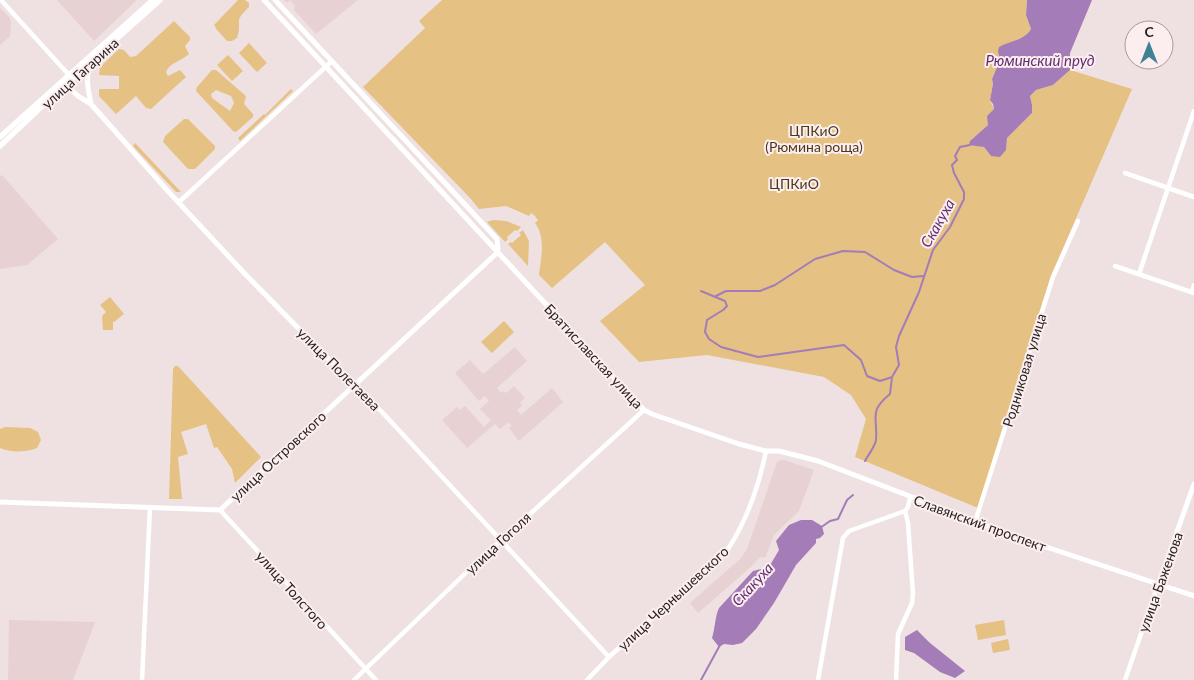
<svg xmlns="http://www.w3.org/2000/svg" width="1194" height="680" font-family="Lato,sans-serif">
<rect width="100%" height="100%" fill="#efe1e1"/>
<!-- built -->
<path fill="#e8d1d2" d="M57 0H135L136 1 94 41Z
M284 0H358L316 34 294 10 295 6 290 0 287 3Z
M0 8 10 18 11 25 10 36 0 45Z
M2 175 58 239 27 265 0 269V176Z
M515 347 527 361 497 388 501 393 503 391 506 393 514 386 525 398 520 402 522 405 517 410 521 415 552 388 563 402 519 441 509 428 512 426 509 422 500 429 495 424 467 448 442 420 457 407 460 410 465 406 484 427 491 420 480 409 489 401 485 396 479 401 455 373 470 360 483 374Z
M780 460H784L814 470 799 511 774 535 765 558 760 557 752 566 698 613 690 603 740 559 747 549 777 462Z
M9 620 95 622 73 680H8Z"/>
<!-- green -->
<path fill="#e5c184" fill-rule="evenodd" d="M238 0H245L249 3V7C232 23 243 20 237 38L232 41H227L217 30 214 25Z
M442 0H1027L1026 15 1031 29C1027 37 1014 44 1006 44L992 79 993 84 990 100 994 109 988 125 970 141 975 145 984 147 991 156 1006 150 1007 138 1032 113V105L1030 96 1036 90 1053 85 1070 70 1132 89 1051 276 978 508 855 457 866 419 851 395 824 377 707 355 639 362 600 321 645 285 605 242 552 288 539 275C541 257 546 238 535 223L538 220 535 216 531 213 529 216 506 206 479 209 471 199 363 87 425 28 419 21Z
M174 21 190 37V40L185 46 189 54C182 61 170 62 166 72L168 76 180 70 186 77 151 109 146 108 136 96 116 114 99 96V89H119V76L99 75 100 67 119 49 124 50 130 57 136 56Z
M249 43 267 63 257 72 239 53Z
M228 55 243 71 232 81 217 65Z
M212 70H216L246 96 244 104 253 114V117L236 132 233 131 196 91 197 87ZM216 90 231 96 234 103 230 111 212 98 211 94Z
M291 89 293 91 240 141 238 138 264 114 265 115Z
M184 119H188L215 146V149L195 169H188L163 142 165 136Z
M135 143 181 192H176L133 146Z
M493 220 506 221 521 227 517 231 515 230 507 237 508 239 505 242 487 222Z
M523 230 529 241 528 266 508 244 511 242 512 243 521 235 519 233Z
M110 297 124 314 114 322 113 321V330H103L102 316 106 312 100 305Z
M504 321 514 332 492 353 481 342Z
M175 366H178L261 457 235 483 232 469 217 447 214 448 206 424 181 432 188 454 178 457 182 499H169L173 369Z
M5 427 30 428 38 432 41 440 37 448C27 452 11 453 0 448V429Z
M1004 620 1006 635 978 640 975 625Z
M1008 639 1010 650 993 653 991 643Z"/>
<!-- water -->
<path fill="#a37cb8" d="M1027 0H1092L1070 53V70L1053 85 1036 90 1030 96 1032 105V113L1007 138 1006 150 1000 157 991 156 984 147 969 145 970 141 988 125 987 116 994 109 993 104 990 100 993 84 992 79 1000 60 998 51 999 47C1009 41 1024 41 1031 29L1026 15Z
M801 520H812L822 526 824 534 820 538 816 539V543L796 565 774 603 756 629 742 643 733 645 724 644 719 647 712 638C715 629 715 616 719 608L753 571 769 567 779 550 776 541 789 525Z
M917 630 930 643 965 671 955 678 940 672 914 653 905 650V637Z"/>
<g fill="none" stroke-linecap="round" stroke-linejoin="round">
<!-- stream -->
<path stroke="#a37cb8" stroke-width="2" d="M701 291 725 301 727 306 723 310 707 320 705 332 709 339 721 347 758 357 844 345 861 360 867 376 880 381 892 377
M716 296 726 291H760L775 285 815 259 843 251 865 252 894 270 912 277 923 276
M865 461C868 455 875 447 876 440 878 417 868 412 890 394L892 377 899 365 896 347 899 336 919 292 933 250 950 227 964 199V192L954 173 952 165 957 160 955 156 960 147 970 145
M820 528 830 521 838 519 847 500 853 495
M701 680 720 645"/>
<!-- minor -->
<path stroke="#fff" stroke-width="4.5" d="M1 0 69 75
M1125 173 1194 197
M179 202 332 61
M1115 266 1194 293
M1139 274 1194 111
M1192 292 1194 285
M354 385 382 412 609 657
M220 510 376 680
M975 522 1053 277 1078 221
M142 680 150 507
M354 680 473 566 644 410
M587 680 609 657 728 549C747 520 759 485 766 451
M818 680 843 538 849 531 905 511 908 507 910 498
M896 680 898 634 912 603 913 594 908 523 905 511
M1125 680 1158 585"/>
<!-- tertiary -->
<path stroke="#fff" stroke-width="5" d="M264 0 644 410 652 414 739 444 766 451H779L818 461 1019 538 1194 596
M275 0 497 239 498 251
M66 85 78 96 91 104 166 189 246 275 354 385
M91 104C88 89 85 77 91 63
M0 502 220 510 498 252
M1158 585 1194 484"/>
<!-- secondary -->
<path stroke="#fff" stroke-width="5.5" d="M0 137 153 0
M0 146 56 93 160 0"/>
</g>
<g text-anchor="middle" dominant-baseline="central" stroke-width="4" stroke-linejoin="round" paint-order="stroke">
<!-- street labels -->
<g font-size="14" fill="#241f1f" stroke="#fceeee">
<text transform="translate(80 73) rotate(-42)">улица Гагарина</text>
<text transform="translate(594 356) rotate(47)">Братиславская улица</text>
<text transform="translate(339 369) rotate(45)">улица Полетаева</text>
<text transform="translate(1024 370) rotate(-73)">Родниковая улица</text>
<text transform="translate(278 456) rotate(-43)">улица Островского</text>
<text transform="translate(980 523) rotate(20)">Славянский проспект</text>
<text transform="translate(498 543) rotate(-43)">улица Гоголя</text>
<text transform="translate(1160 582) rotate(-70)">улица Баженова</text>
<text transform="translate(292 590) rotate(48)">улица Толстого</text>
<text transform="translate(673 598) rotate(-43)">улица Чернышевского</text>
</g>
<!-- park labels -->
<g font-size="14" fill="#4a381a" stroke="#fceeee">
<text x="814" y="130">ЦПКиО<tspan x="814" dy="16">(Рюмина роща)</tspan></text>
<text x="794" y="183">ЦПКиО</text>
</g>
<!-- water labels -->
<g font-size="15" font-style="italic" fill="#5f2d76" stroke="#fceeee">
<text x="1040" y="60">Рюминский пруд</text>
<text transform="translate(937 223) rotate(-60)">Скакуха</text>
<text transform="translate(752 584) rotate(-47)">Скакуха</text>
</g>
</g>
<!-- north arrow -->
<g transform="translate(1149 45)"><circle r="24" fill="#fceeee" stroke="#a69b9b"/>
<path d="M0-4L9 19L0 12L-9 19Z" fill="#408194"/>
<text y="-8" font-size="14" font-weight="bold" text-anchor="middle" fill="#241f1f">С</text>
</g>
</svg>
